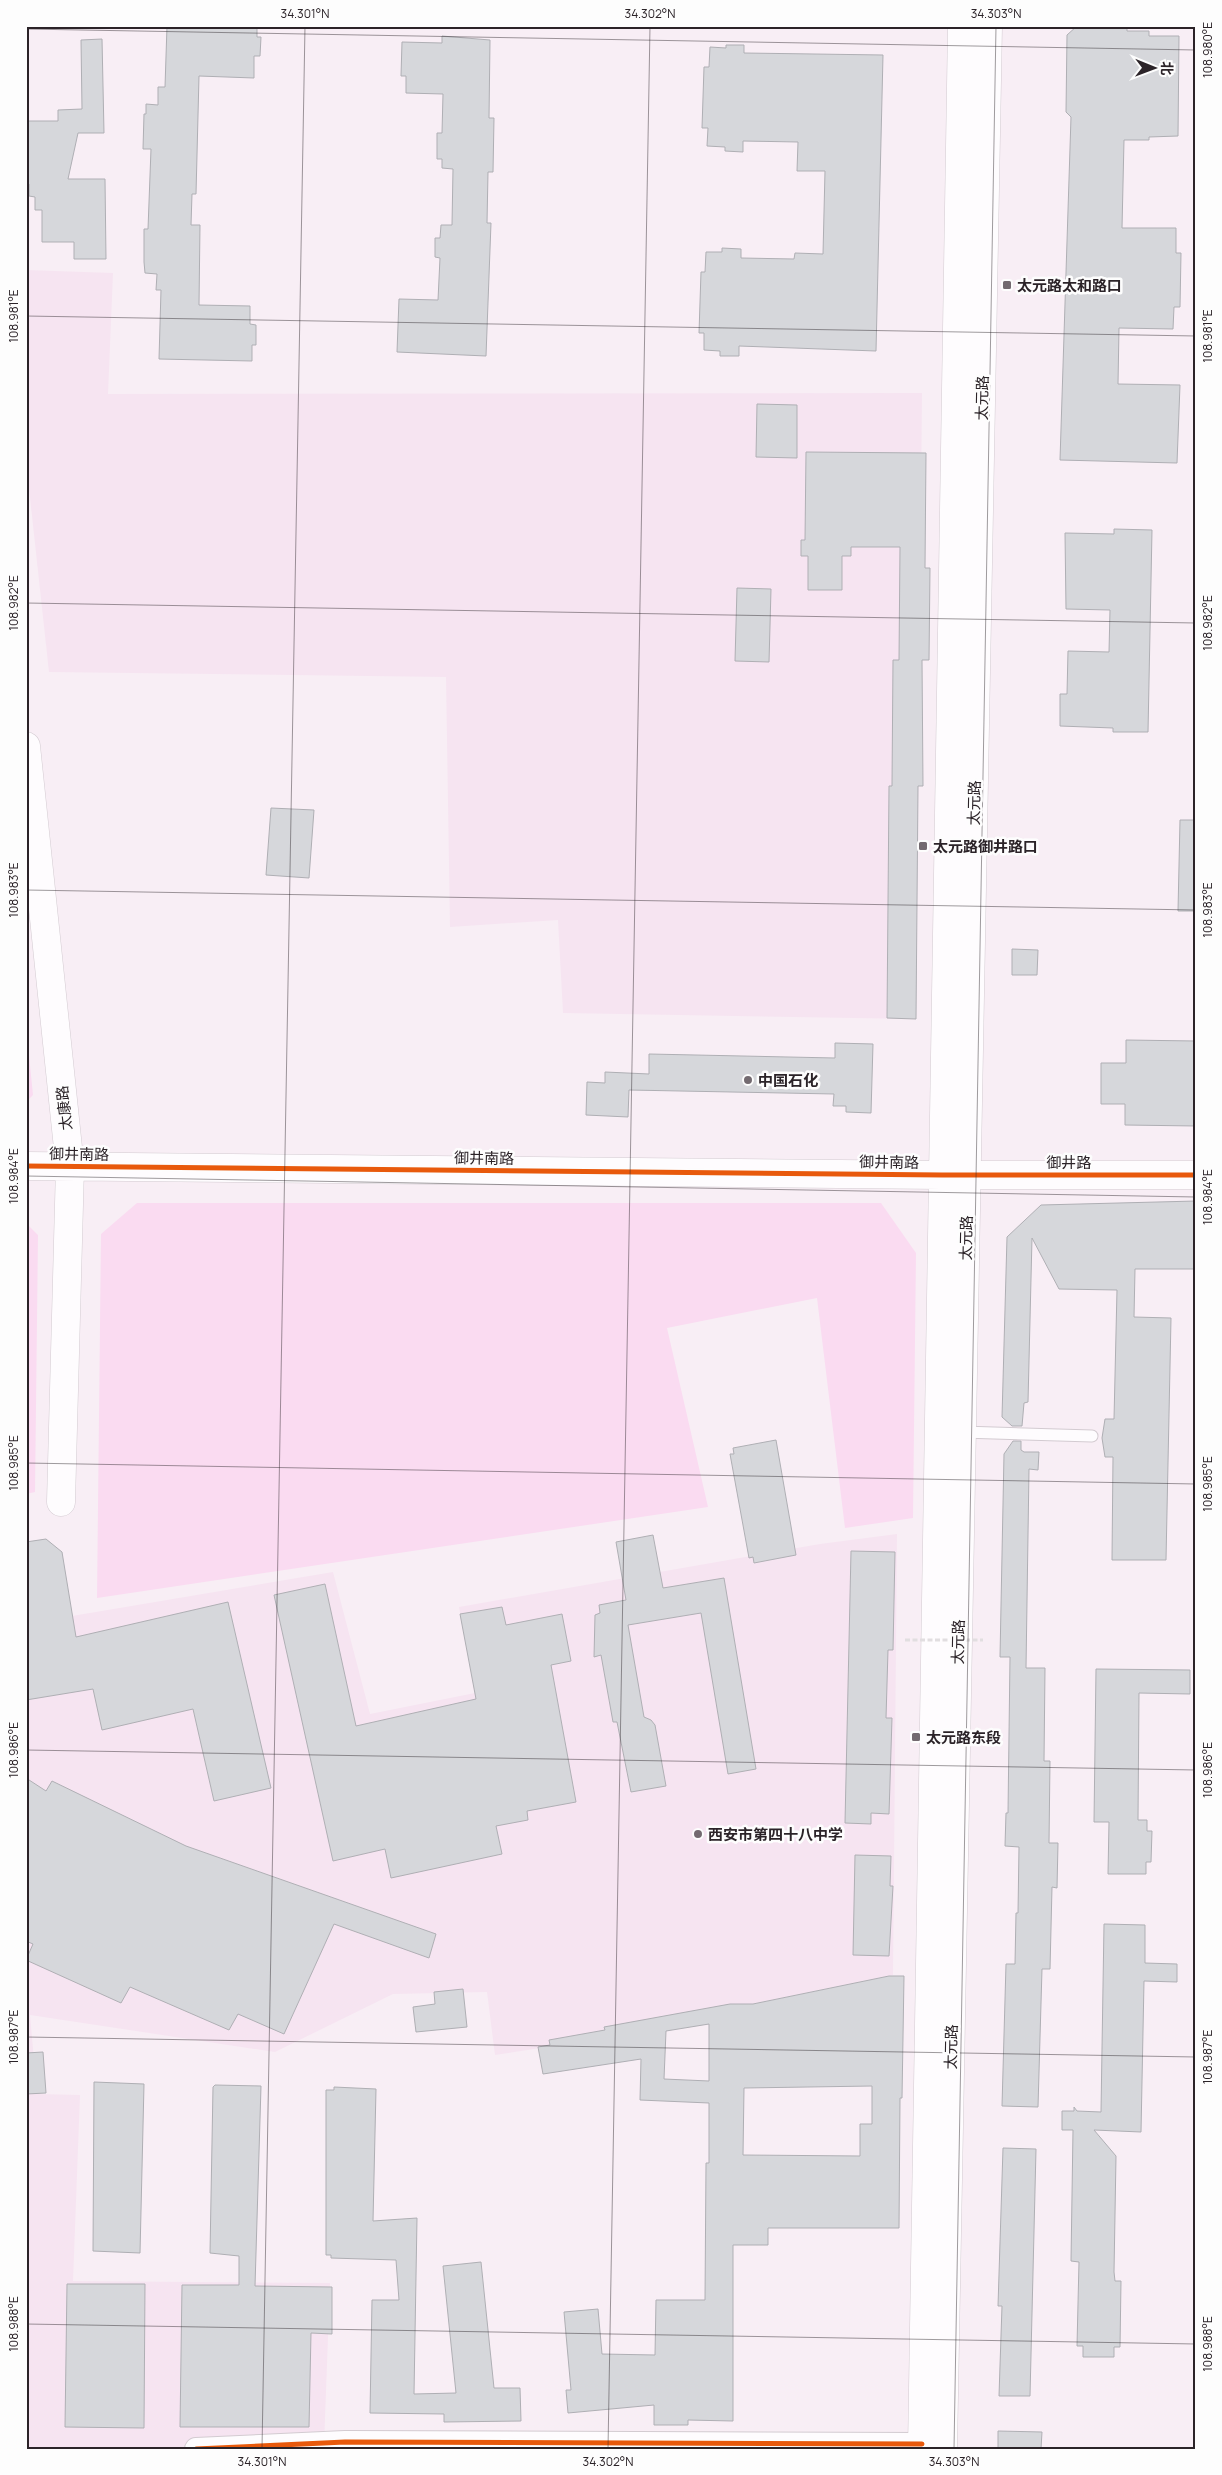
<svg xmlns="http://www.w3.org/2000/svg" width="1222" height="2475" font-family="Manrope,'Noto Sans SC',sans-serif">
<rect width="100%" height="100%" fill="#f8eef5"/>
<!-- built -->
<path fill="#f6e4f1" d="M26 270 113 273 108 394 922 393 916 1019 563 1013 558 920 450 927 446 677 49 672 26 461Z
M897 1534 893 1975 540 2048 495 2055 487 1992 393 1994 275 2052 30 2015 37 2094 80 2095 73 2281 330 2283 324 2445 26 2449V1547L72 1616 333 1572 370 1714 475 1693 459 1607 820 1544Z"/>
<!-- green -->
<path fill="#fadbf1" d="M26 1026 33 1095 26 1102Z
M137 1203H881L916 1253 913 1518 845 1528 817 1298 667 1328 708 1507 97 1598 101 1234Z
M26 1223 38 1235 35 1492 26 1494Z"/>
<!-- building -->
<path fill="#d6d7db" stroke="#afafb4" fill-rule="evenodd" d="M167 26H257V37H261L260 56H254V78L199 76 196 194H192L191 225H200L199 305 250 306V324L256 325V345H252V361L159 359 161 290H156L157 274 145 273 144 262V229H148L151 149H143L144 114H146V104L158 105V87H165Z
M1077 26H1127V31H1149V36H1179L1178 136 1149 137V140H1124L1122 228H1176V253H1181L1180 307H1174L1173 329 1119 328 1118 384 1180 385 1177 463 1060 460 1071 117 1066 112 1067 35Z
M442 36 490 40 489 118H494L493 172H488L487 223H491L486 356 397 352 399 299 438 300 440 258 435 257V238H440L441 225H452L453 169 442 168V159H437V133H442L443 94 406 93V76H401L402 42 442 43Z
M102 39 104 133H78L68 179H105L106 259H74V242H42V210H35V197L29 196V184H26V121H58V110L82 109 81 40Z
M726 45H744V53L883 55 876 351 739 346V356H720V351L704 350V333H699L701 272H705L706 252H722V248L741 249V258L794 259 795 253 823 254 825 171H797L798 142 743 141V152L725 151V147L707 146 708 128H702L704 67H709L710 47 726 48Z
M757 404 797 405V458L756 457Z
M806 452 926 453 925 568H930L929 660H922L923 786H918L916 1019 887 1018 889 786H892L893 660H899L900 547H851V556H842V590H808V556H801V540H805Z
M1114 529 1152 530 1148 732H1113V728L1060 726V694H1067L1068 651 1109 652 1110 610 1066 609 1065 533 1114 534Z
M737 588 771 589 769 662 735 661Z
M271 808 314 810 309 878 266 875Z
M1180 820H1196V911H1178Z
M1012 949 1038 950 1037 975H1012Z
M1126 1040 1196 1041V1126L1125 1125V1104H1101V1063H1126Z
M835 1043 873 1044 871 1113 846 1112V1106H833L834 1094 629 1090 628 1117 586 1115 587 1082 605 1083V1072L649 1074V1054L835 1058Z
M1196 1201V1269H1135L1134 1317 1171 1318 1166 1560H1112L1113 1457H1105L1102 1438 1105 1419H1114L1117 1290 1059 1289 1032 1238 1028 1402 1024 1403 1022 1426H1012L1002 1417 1007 1237 1041 1205Z
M776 1440 796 1555 754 1563 753 1557 749 1558 730 1454H734L733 1448Z
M1013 1441H1021V1450L1024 1452H1039L1038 1470 1029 1469 1026 1668H1045L1044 1761H1050L1049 1843H1058L1057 1888 1052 1887 1050 1969H1042L1038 2107 1002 2106 1006 1964H1015L1016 1913H1018L1019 1847 1005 1846 1006 1813H1008L1010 1657H1000L1004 1454Z
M653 1535 663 1588 724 1578 756 1769 728 1774 701 1613 628 1625 644 1717 651 1720 655 1725 666 1786 631 1792 617 1722H613L601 1655 594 1657 595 1615 600 1613 599 1605 626 1600 616 1542Z
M46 1539 62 1552 76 1637 228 1602 271 1788 214 1801 193 1709 102 1730 93 1689 26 1700V1542Z
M851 1551 895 1552 893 1650H888L886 1718H892L889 1814 871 1813V1824L845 1823Z
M325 1584 356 1726 476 1699 460 1614 502 1607 506 1625 562 1614 571 1661 551 1665 576 1802 527 1811 528 1820 496 1826 502 1854 391 1878 385 1849 333 1861 274 1595Z
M1096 1669 1190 1670V1694L1139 1693 1138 1820H1147V1831H1152L1151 1862H1146V1874H1108L1109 1822H1094Z
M26 1778 46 1791 52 1781 186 1846 436 1934 429 1958 334 1924 284 2034 238 2014 229 2030 130 1987 121 2003 26 1960 33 1944 26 1941Z
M855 1855 891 1856 890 1886H893L889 1956 853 1955Z
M1104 1924 1145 1925V1963L1177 1964V1982L1144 1981 1141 2132 1094 2130 1116 2156 1114 2272 1115 2281H1121L1120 2347H1114V2357H1083V2346H1077L1079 2262 1071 2261 1073 2130H1062V2111H1074V2107L1077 2111 1101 2112Z
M889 1976H904L902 2098H900L899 2228H768V2245H733V2421L688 2420V2425H654V2405L568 2413 566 2390H571L564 2312 598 2309 602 2354 655 2355 656 2300H705L706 2163H709V2103L640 2100 641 2059 543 2074 538 2047 550 2045 549 2040 605 2030 604 2027 730 2004H753ZM709 2024V2081L664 2079 666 2031ZM872 2086V2124H860V2156L743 2155 744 2088Z
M463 1989 467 2027 416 2032 413 2007 435 2004 434 1992Z
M43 2052 46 2093 26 2094V2053Z
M94 2082 144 2084 140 2253 93 2251Z
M215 2085 261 2086 255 2286 332 2287V2334L311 2333 309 2427H180L182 2285H239V2256L210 2253 213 2087Z
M334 2087 376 2089 373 2221 417 2218 414 2394 456 2393 443 2266 481 2262 494 2388H520L521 2421 444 2422V2414L370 2413 372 2300H399L396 2260 331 2258V2255H326V2090H334Z
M1003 2148 1036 2149 1030 2396H999L1002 2306H998Z
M67 2284H145L144 2428 65 2427Z
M998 2431 1042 2432 1041 2449H998Z"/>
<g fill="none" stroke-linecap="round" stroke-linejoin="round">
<defs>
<path id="lane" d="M962 1432 1092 1436"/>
<path id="street" d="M196 2449 345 2442 922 2444"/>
<path id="secondary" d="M26 746 70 1167 61 1502
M26 1166 942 1175H1196
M922 2449 962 26
M943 2449 988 26"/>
</defs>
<!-- lane casing -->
<use href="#lane" stroke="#d3cbd1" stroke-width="13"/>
<!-- street casing -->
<use href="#street" stroke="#d3cbd1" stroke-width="24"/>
<!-- secondary casing -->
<use href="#secondary" stroke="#d3cbd1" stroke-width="29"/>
<!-- lane -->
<use href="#lane" stroke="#fefcfe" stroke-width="11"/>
<!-- street -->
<use href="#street" stroke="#fefcfe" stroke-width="22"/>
<!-- secondary -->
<use href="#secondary" stroke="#fefcfe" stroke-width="28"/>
<!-- path-bridge -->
<path stroke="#e1dee0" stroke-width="3" stroke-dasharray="5 2.5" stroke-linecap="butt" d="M905 1640H983"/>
<defs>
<path id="cycleway" d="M26 1166 942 1175H1196
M196 2449 345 2442 922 2444"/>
</defs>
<!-- cycleway casing -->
<use href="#cycleway" stroke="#fdfdfd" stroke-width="8"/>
<!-- cycleway -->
<use href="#cycleway" stroke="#e8590c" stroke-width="5"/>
</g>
<!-- ticks -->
<path fill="none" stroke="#2b2328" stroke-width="1" stroke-opacity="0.45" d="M26 29 1196 50M26 316 1196 336M26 603 1196 623M26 890 1196 910M26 1176 1196 1197M26 1463 1196 1484M26 1750 1196 1770M26 2037 1196 2057M26 2324 1196 2344M262 2449 305 26M608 2449 650 26M954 2449 996 26"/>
<!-- markers -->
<g fill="#736a70" stroke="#fdfdfd" stroke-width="2">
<rect x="1002" y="280" width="10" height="10" rx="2.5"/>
<rect x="918" y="841" width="10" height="10" rx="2.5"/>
<circle cx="748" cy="1080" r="5"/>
<rect x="911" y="1732" width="10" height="10" rx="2.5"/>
<circle cx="698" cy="1834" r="5"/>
</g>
<g text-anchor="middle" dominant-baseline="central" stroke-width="5" stroke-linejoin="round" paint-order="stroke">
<!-- poi labels -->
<g font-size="15" font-weight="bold" fill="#2b2328" stroke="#fdfdfd" text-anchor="start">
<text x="1017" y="285">太元路太和路口</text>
<text x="933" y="846">太元路御井路口</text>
<text x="758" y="1080">中国石化</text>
<text x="926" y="1737">太元路东段</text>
<text x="708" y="1834">西安市第四十八中学</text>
</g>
<!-- street labels -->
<g font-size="15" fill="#2b2328" stroke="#fdfdfd">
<text transform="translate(982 398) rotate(-89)">太元路</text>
<text transform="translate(974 803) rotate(-89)">太元路</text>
<text transform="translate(64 1108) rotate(-96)">太康路</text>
<text transform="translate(79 1154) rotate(1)">御井南路</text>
<text transform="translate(484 1158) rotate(1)">御井南路</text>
<text transform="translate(889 1162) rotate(1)">御井南路</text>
<text x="1069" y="1162">御井路</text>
<text transform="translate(966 1238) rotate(-89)">太元路</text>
<text transform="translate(958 1642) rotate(-89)">太元路</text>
<text transform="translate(951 2047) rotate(-89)">太元路</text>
</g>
</g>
<!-- border -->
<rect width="1222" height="2475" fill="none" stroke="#fdfdfd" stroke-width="55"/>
<!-- north arrow -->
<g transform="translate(1154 68) rotate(91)" stroke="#fdfdfd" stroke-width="4" paint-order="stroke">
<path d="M0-4L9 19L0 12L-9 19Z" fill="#2b2328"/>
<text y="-8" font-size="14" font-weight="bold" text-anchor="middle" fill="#2b2328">北</text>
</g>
<rect x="28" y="28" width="1166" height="2420" fill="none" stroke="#2b2328" stroke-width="2"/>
<g font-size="12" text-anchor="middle" fill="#2b2328">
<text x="305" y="18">34.301°N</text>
<text x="650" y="18">34.302°N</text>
<text x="996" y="18">34.303°N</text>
<text transform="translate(1208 50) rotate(-90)" y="4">108.980°E</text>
<text transform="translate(14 316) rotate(-90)" y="4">108.981°E</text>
<text transform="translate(1208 336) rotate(-90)" y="4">108.981°E</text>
<text transform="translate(14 603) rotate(-90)" y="4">108.982°E</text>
<text transform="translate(1208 623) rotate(-90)" y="4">108.982°E</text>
<text transform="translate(14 890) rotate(-90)" y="4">108.983°E</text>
<text transform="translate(1208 910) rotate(-90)" y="4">108.983°E</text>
<text transform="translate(14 1176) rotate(-90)" y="4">108.984°E</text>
<text transform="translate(1208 1197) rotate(-90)" y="4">108.984°E</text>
<text transform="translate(14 1463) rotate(-90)" y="4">108.985°E</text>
<text transform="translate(1208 1484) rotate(-90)" y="4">108.985°E</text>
<text transform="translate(14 1750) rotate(-90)" y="4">108.986°E</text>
<text transform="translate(1208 1770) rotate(-90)" y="4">108.986°E</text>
<text transform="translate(14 2037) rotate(-90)" y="4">108.987°E</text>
<text transform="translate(1208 2057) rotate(-90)" y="4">108.987°E</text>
<text transform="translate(14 2324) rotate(-90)" y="4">108.988°E</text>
<text transform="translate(1208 2344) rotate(-90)" y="4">108.988°E</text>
<text x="262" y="2466">34.301°N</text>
<text x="608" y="2466">34.302°N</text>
<text x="954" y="2466">34.303°N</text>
</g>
</svg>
